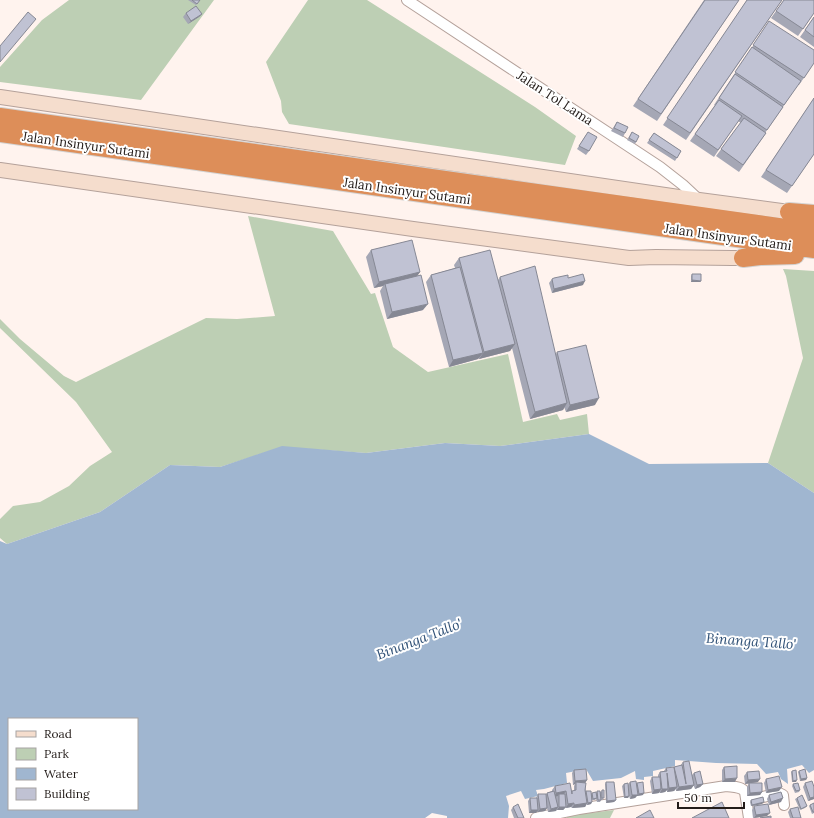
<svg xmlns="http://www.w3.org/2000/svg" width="814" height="818" font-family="Lora,serif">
<rect width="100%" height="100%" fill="#fff3ee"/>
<!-- green -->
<path fill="#bdcfb4" d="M69 0H214L141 100 0 82V67L42 20Z
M308 0H367L535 107 576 136 565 165 289 124 282 112 281 101 266 62Z
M248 216 333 231 371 294 375 293 393 347 428 372 508 354 523 422 557 414 560 420 587 414 589 434 500 446 445 443 366 453 282 447 220 467 170 465 100 512 7 544 0 538V519L13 506 40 502 69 486 90 466 112 452 76 402 0 328V319L20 339 64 376 76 382 206 318 237 319 275 316Z
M783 269 814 271V493L768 463 803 358 786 276Z
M614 810 610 818H567L566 816Z"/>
<!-- water -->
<path fill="#a0b6d0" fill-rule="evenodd" d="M589 434 649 464 768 463 814 493V770L809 773 802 765 787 769 788 784 781 779 778 772 766 774 757 764 716 763 675 760V766L653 771V776L644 777V780L636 779 635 771 621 778 593 781 586 769 566 773 567 783 544 789 536 790 538 796 525 799 521 791 506 796 509 806 508 818H447V816L432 813 425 818H0V541L7 544 100 512 170 465 220 467 282 446 366 453 445 443 500 446ZM9 719H137V809H9Z"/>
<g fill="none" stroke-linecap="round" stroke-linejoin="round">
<defs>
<path id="street" d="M407 0 660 167 683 185 699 200
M747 801 779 793 783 795 784 805
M536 818 579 809 726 786C733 787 741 786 745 792L749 818"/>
<path id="secondary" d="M0 97 699 200 789 212
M0 170 413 229 629 258 656 257 732 258H743"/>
<path id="highway" d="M0 117 814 232
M0 133 814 249
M789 212 814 214
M743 258 760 256 795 255"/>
</defs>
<!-- street casing -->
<use href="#street" stroke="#b4a19a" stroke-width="12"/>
<!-- secondary casing -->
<use href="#secondary" stroke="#b4a19a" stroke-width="16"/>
<!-- highway casing -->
<use href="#highway" stroke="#d3d2d1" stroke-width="20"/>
<!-- street -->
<use href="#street" stroke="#fff" stroke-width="10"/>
<!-- secondary -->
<use href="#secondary" stroke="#f5ddcd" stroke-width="14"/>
<!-- highway -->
<use href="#highway" stroke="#dd8e59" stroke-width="18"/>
</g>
<!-- wall -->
<path fill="#a5a7b5" d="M188 0H200L196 5Z
M704 0H739L657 121 633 106Z
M747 0H782L686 140 663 125Z
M784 0 814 13 798 36 771 18Z
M186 13 202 14 199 17 188 24 183 17Z
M814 17V47L800 37Z
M765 28 814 63 799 85 798 84 783 107 765 133H766L739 172 716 156 741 123 738 121 714 157 690 141 715 105H714L731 79Z
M814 98V154L787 193 761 177Z
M617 122 625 133 623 137 611 131Z
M632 132 636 142 635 144 627 140Z
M654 133 681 151 675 161 647 143Z
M586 135 589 151 586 155 577 149Z
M371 250 420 272 417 276 423 310 387 319 380 291 383 286 374 288 366 257Z
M459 258 498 280 500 277 556 354 557 352 595 405 566 412 564 407 563 410 530 419 512 348 510 351 479 359V358L478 359 449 367 426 282 431 275 455 268 454 265Z
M692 274 701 281 700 282H691V276Z
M568 278 583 285 552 293 549 283 552 279Z
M683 762 692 775 694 773 703 784 700 787 695 789 693 784 694 785 691 789 676 791V789L674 791 667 792V790L665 792 660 793V792L659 793 652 794 650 781 652 777H658V775L660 772 664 771 666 768H674V767L680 766Z
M724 767 735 782H722V770Z
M574 770 587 780 585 783 586 792V791L591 794 592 793H596L597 791 601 792 602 790 603 800H601L600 802H597L596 799 595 800H592L591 804 587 805V804L585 807 572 808 571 807 566 808V807L563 810H557V809L556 811 548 812 547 808 545 811 537 812V811L536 813H529L528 801 530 798H536L538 794H546L547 793 552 791V790L555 786 571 792 572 791H574V786L575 784 573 785 572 773Z
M792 771 796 782H792L791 772Z
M799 771 807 778 806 780 800 781 798 772Z
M747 772 758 782 745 784 744 776Z
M766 779 779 791 766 793 764 783Z
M606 782 616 800 614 802 606 803 605 784Z
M630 782 636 784 637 783 643 795 637 796V795L635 798 630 799 629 796 628 798H624L622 786 624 784 628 785Z
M749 783 762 792 760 795 747 796V787Z
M805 783 814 799 808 801 803 787Z
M793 784 800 790 799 792 795 793 792 786Z
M769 795 781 802 769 805 767 799Z
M797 798 807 806 805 808 800 810 795 799Z
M751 800 762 804 751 806 750 802Z
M814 803V813L812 814 809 806 810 805Z
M754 806 767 816 753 818 752 810Z
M513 807 524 818H514L511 810Z
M790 809 801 818H790L788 812Z"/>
<!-- shaded-wall -->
<path fill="#868894" d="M202 14 199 17 188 24 191 21Z
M420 272 415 279 385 284 383 286 374 288 379 282Z
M692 280 701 281 700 282H691Z
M585 281 583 285 552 293 554 289Z
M428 304 423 310 387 319 392 312Z
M515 344 510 351 479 359 484 352Z
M483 353 478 359 449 367 453 360Z
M599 398 595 405 566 412 570 405Z
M567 403 563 410 530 419 535 412Z
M737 778 735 782H722L725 779Z
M807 778 806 780 800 781 801 779Z
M760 779 758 782 745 784 748 780Z
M587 780 585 783 576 782 575 784 573 785 575 781Z
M797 780 796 782H792L793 781Z
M703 784 700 787 695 789 697 785Z
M694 785 691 789 676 791 679 787Z
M677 787 674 791 667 792 669 788Z
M782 787 779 791 766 793 768 790Z
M661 789 659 793 652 794 654 790Z
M662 789H668L665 792 660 793Z
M566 791 563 795 559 794 558 796 554 797 556 793Z
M762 792 760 795 747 796 750 793Z
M644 793 643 795 637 796 639 794Z
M632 795H638L635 798 630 799Z
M629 796 628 798H624L625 797Z
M814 797V799L808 801 810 798Z
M783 798 781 802 769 805 771 802Z
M616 800 614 802 606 803 607 801Z
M592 802 591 804 587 805 588 803Z
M764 802 762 804 751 806 752 805Z
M574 803 571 807 566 808 568 804Z
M587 803 585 807 572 808 574 805Z
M558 807 556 811 548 812 551 809Z
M559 807H566L563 810H557Z
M547 808 545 811 537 812 540 809Z
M531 810H538L536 813H529Z
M770 813 767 816 754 818 756 815Z"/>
<!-- building -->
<path fill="#c0c2d3" stroke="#868894" d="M192 0H200L197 4Z
M705 0H739L661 114 638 99Z
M747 0H782L690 133 667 118Z
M784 0H814V13L803 29 776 11Z
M196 6 202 14 191 21 186 13Z
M28 12 36 19 0 62V46Z
M814 17V37L805 30Z
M769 21 814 50V63L804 78 753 45Z
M752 47 801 81 784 105 735 72Z
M735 74 783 107 767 130 719 98Z
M814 98V154L792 186 766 170Z
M719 100 742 116 718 150 695 134Z
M744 118 766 133 743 165 721 149Z
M617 122 628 127 625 133 614 128Z
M588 132 597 137 589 151 579 146Z
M632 132 639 136 636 142 629 138Z
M654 133 681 151 677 158 649 140Z
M412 240 420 272 379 282 371 250Z
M490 250 515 344 484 352 459 258Z
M535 266 567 403 535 412 500 277Z
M460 267 483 353 453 360 431 275Z
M583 274 585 281 554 289 552 279 554 278 568 275V278Z
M692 274H701V281L692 280Z
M421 275 428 304 392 312 385 284Z
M586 345 599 398 570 405 557 352Z
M689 761 694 785 679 787 674 767 682 765 686 784V783L683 762Z
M737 766V778L725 779 724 767Z
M674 767 677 787 669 788 667 773 668 789H662L660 772 667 771 666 768Z
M586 769 587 780 575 781 574 770Z
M805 769 807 778 801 779 799 771Z
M796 770 797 780 793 781 792 771Z
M700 771 703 784 697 785 694 773Z
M759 771 760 779 748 780 747 772Z
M779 776 782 787 768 790 766 779Z
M652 777H660L661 789 654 790Z
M636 781 638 795H632L630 782Z
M812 781 814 787V797L810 798 805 783Z
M576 782 586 783 585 790 587 803 574 805V803L568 804 566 791 556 793 555 786 570 783 572 794V791L576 790Z
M606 782H614L616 800 607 801Z
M643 782 644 793 639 794 637 783Z
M628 783 629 796 625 797 624 784Z
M749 783H762V792L750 793Z
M798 783 800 790 796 791 793 784Z
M602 790H604V798H602Z
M554 791 558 807 551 809 547 793Z
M586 791H591L592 802 588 803Z
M597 791H600L601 800H598Z
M596 792 597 798 593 799 592 793Z
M781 792 783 798 771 802 769 795Z
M538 794H546L547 808 540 809Z
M559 794H565L566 807H559Z
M802 795 807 806 801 809 797 798Z
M763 797 764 802 752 805 751 800Z
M530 798H537L538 810H531Z
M722 802 729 818H692Z
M814 803V812H813L810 805Z
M518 804 524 818H518L513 807Z
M768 804 770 813 756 815 754 806Z
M798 807 801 818H793L790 809Z
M650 810 654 818H636Z
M771 816V818H760Z"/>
<g text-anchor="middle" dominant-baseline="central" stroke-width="4" stroke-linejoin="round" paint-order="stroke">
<!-- street labels -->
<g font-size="13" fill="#231c19" stroke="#fff">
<text transform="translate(555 98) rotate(33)">Jalan Tol Lama</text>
<text transform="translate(86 145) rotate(8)">Jalan Insinyur Sutami</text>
<text transform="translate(407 191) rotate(8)">Jalan Insinyur Sutami</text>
<text transform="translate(728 237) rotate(8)">Jalan Insinyur Sutami</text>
</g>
<!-- water labels -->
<g font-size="14" font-style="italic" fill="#2f5076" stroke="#fff">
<text transform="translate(419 639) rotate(-21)">Binanga Tallo'</text>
<text transform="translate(751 641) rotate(4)">Binanga Tallo'</text>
</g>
</g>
<!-- legend -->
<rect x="8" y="718" width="130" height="92" fill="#ffffff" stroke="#a7a4a3"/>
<rect x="16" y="731" width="20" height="6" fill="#f5ddcd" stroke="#a7a4a3"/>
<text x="44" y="738" font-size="12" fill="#231c19">Road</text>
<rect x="16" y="748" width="20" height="12" fill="#bdcfb4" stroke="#a7a4a3"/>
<text x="44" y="758" font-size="12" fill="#231c19">Park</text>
<rect x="16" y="768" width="20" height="12" fill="#a0b6d0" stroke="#a7a4a3"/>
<text x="44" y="778" font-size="12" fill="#231c19">Water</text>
<rect x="16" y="788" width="20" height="12" fill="#c0c2d3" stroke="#a7a4a3"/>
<text x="44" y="798" font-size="12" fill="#231c19">Building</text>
<!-- scale -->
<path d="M678 802v6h66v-6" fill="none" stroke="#231c19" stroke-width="2"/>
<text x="684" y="802" font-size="12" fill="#231c19" stroke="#ffffff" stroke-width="3" paint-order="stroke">50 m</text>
</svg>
